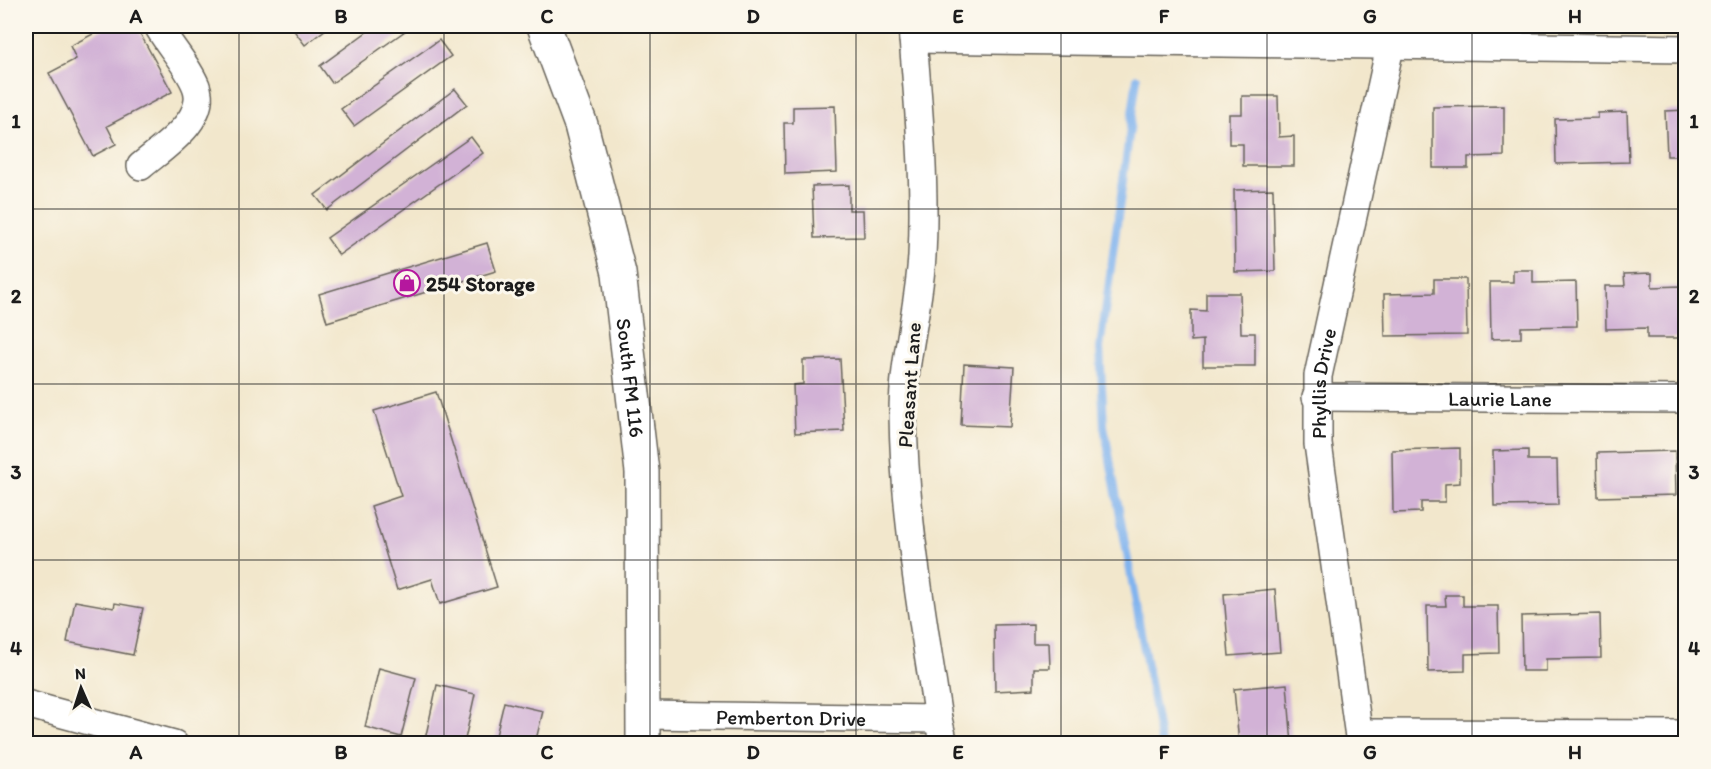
<svg xmlns="http://www.w3.org/2000/svg" width="1711" height="769" font-family="Itim,sans-serif">
<rect width="100%" height="100%" fill="#fbf7ec"/>
<filter id="ink" filterUnits="userSpaceOnUse"><feTurbulence type="fractalNoise" baseFrequency=".0167" numOctaves="2"/><feDisplacementMap in="SourceGraphic" scale="12" xChannelSelector="R" yChannelSelector="G"/><feConvolveMatrix kernelMatrix="1 2 1 2 8 2 1 2 1" color-interpolation-filters="sRGB"/></filter>
<filter id="wash" filterUnits="userSpaceOnUse"><feTurbulence type="fractalNoise" baseFrequency=".008" numOctaves="4" result="noise"/><feDisplacementMap in="SourceGraphic" scale="24" xChannelSelector="R" yChannelSelector="G"/><feGaussianBlur stdDeviation="1.35" result="paint"/><feColorMatrix in="noise" values="0 0 0 0 0 0 0 0 0 0 0 0 0 0 0 0 0 1.4 0 .05"/><feComposite in="paint" operator="in"/></filter>
<g filter="url(#wash)">
<rect width="100%" height="100%" fill="#f2e7cc"/>
<g fill="none" stroke-linecap="round" stroke-linejoin="round">
<!-- stream -->
<path stroke="#81b4ee" stroke-width="8" d="M1137 78 1100 348 1104 426 1161 744"/>
</g>
<g id="blocks">
<!-- building -->
<path fill="#d2b2d6" d="M108 26H136L172 92 107 126 116 144 93 156 49 73 76 59 70 46Z
M295 26H330L305 45 292 28Z
M375 26H412L332 83 320 66Z
M439 40 451 56 354 126 341 109Z
M455 89 467 104 327 210 315 195Z
M1242 96H1278L1279 137 1294 136V166H1243V144H1229V114H1242Z
M835 106 837 172 785 174 784 123H793V107Z
M1504 106V156L1468 157V168H1433V107Z
M1686 110V156H1667L1665 111Z
M1627 112 1629 162 1556 164 1555 119 1598 118V113Z
M471 137 483 153 339 255 327 238Z
M849 185V210H863L864 237 814 238 812 186Z
M1273 189 1275 271 1235 272 1234 190Z
M487 243 496 271 327 322 319 294Z
M1513 270H1533V283L1576 282 1577 326 1521 327V338L1491 339 1490 282H1513Z
M1652 273V287L1681 286 1682 338H1647V328L1606 329 1605 286H1625L1624 274Z
M1434 279H1466L1467 335 1385 336 1384 294 1434 293Z
M1206 293H1240L1241 333H1255V366H1203V340L1191 341V310L1206 311Z
M840 359 844 431 795 433 793 385 803 384V360Z
M964 364 1014 367 1010 427 961 425Z
M436 392 497 587 440 604 432 579 397 590 371 506 401 496 374 411Z
M1460 448V483L1445 484V502H1421V512L1393 513 1392 450Z
M1528 450V460H1557L1558 505 1494 506 1493 451Z
M1675 451 1676 495 1598 497 1597 453Z
M1275 589 1280 652 1229 656 1224 594Z
M1445 595H1463V606H1498L1499 653 1465 654V671L1428 672 1427 606H1446Z
M75 601 114 608 115 603 143 608 133 655 67 642Z
M1600 614 1601 658 1546 659V671H1522L1521 616Z
M1033 624V643H1049L1050 668H1034V689L995 691 994 625Z
M379 668 416 678 401 737 365 727Z
M1287 684 1292 744H1239L1234 689Z
M437 685 475 694 464 744H424Z
M504 702 543 711 535 744H494Z"/>
</g>
</g>
<g filter="url(#ink)">
<use href="#blocks" fill-opacity="0" stroke="#67635a" stroke-width="1.5"/>
<g fill="none" stroke-linecap="round" stroke-linejoin="round">
<defs>
<g id="minor">
<path d="M912 26C918 102 926 180 922 256 919 309 903 360 903 413 904 516 923 618 938 719L944 744"/>
<path d="M913 39 1686 49"/>
<path d="M141 166C162 148 209 119 196 86 187 64 169 46 158 26"/>
<path id="s1" d="M1316 397 1686 399"/>
<path d="M26 704 174 744"/>
<path id="s2" d="M643 715 938 719"/>
<path d="M1359 733 1686 734"/>
<path id="s3" d="M1360 744 1318 444V376L1390 47 1389 26"/>
</g>
<g id="major">
<path id="s4" d="M544 26 581 125 619 273 642 472 643 744"/>
</g>
</defs>
<!-- minor casing -->
<use href="#minor" stroke="#67635a" stroke-width="30"/>
<!-- major casing -->
<use href="#major" stroke="#67635a" stroke-width="36"/>
<!-- minor -->
<use href="#minor" stroke="#fff" stroke-width="27"/>
<!-- major -->
<use href="#major" stroke="#fff" stroke-width="33"/>
</g>
</g>
<!-- grid -->
<path fill="none" stroke="#1c1c1c" stroke-width="1.5" stroke-opacity="0.55" d="M239 26V744M444 26V744M650 26V744M856 26V744M1061 26V744M1267 26V744M1472 26V744M26 209H1686M26 384H1686M26 560H1686"/>
<!-- icons -->
<defs>
<symbol id="shop-ring" viewBox="-11 -11 22 22"><circle r="9.5" fill="#fbf7ec" stroke="#b5179e" stroke-width="1.5"/><path d="M-5-2.5h2.3a2.7 3.5 0 0 1 5.4 0H5L5.5 6h-11ZM-1.5-2.5h3a1.5 2.3 0 0 0-3 0Z" fill="#b5179e"/></symbol>
</defs>
<g fill-rule="evenodd">
<use href="#shop-ring" x="392" y="268" width="30" height="30"/>
</g>
<g text-anchor="middle" dominant-baseline="central" stroke-width="6" stroke-linejoin="round" paint-order="stroke">
<!-- poi labels -->
<g font-size="21" font-weight="bold" fill="#1c1c1c" stroke="#fbf7ec" text-anchor="start">
<text x="426" y="283">254 Storage</text>
</g>
<!-- street labels -->
<g font-size="21" fill="#1c1c1c" stroke="#fbf7ec">
<text stroke="none"><textPath href="#s4" startOffset="364">South FM 116</textPath></text>
<text stroke="none"><textPath href="#s3" startOffset="364">Phyllis Drive</textPath></text>
<text transform="translate(909 385) rotate(-86)">Pleasant Lane</text>
<text stroke="none"><textPath href="#s1" startOffset="184">Laurie Lane</textPath></text>
<text stroke="none"><textPath href="#s2" startOffset="148">Pemberton Drive</textPath></text>
</g>
</g>
<!-- margin -->
<rect width="1711" height="769" fill="none" stroke="#fbf7ec" stroke-width="66"/>
<!-- north arrow -->
<g transform="translate(81 688) rotate(357)" stroke="#fbf7ec" stroke-width="4.5" paint-order="stroke">
<path d="M0-4.5L10 22L0 15L-10 22Z" fill="#1c1c1c"/>
<text y="-9" font-size="16" font-weight="bold" text-anchor="middle" fill="#1c1c1c">N</text>
</g>
<rect x="33" y="33" width="1645" height="703" fill="none" stroke="#1c1c1c" stroke-width="2"/>
<g font-size="20" text-anchor="middle" font-weight="bold" fill="#1c1c1c">
<text x="136" y="23">A</text>
<text x="341" y="23">B</text>
<text x="547" y="23">C</text>
<text x="753" y="23">D</text>
<text x="958" y="23">E</text>
<text x="1164" y="23">F</text>
<text x="1370" y="23">G</text>
<text x="1575" y="23">H</text>
<text x="16" y="128">1</text>
<text x="1694" y="128">1</text>
<text x="16" y="303">2</text>
<text x="1694" y="303">2</text>
<text x="16" y="479">3</text>
<text x="1694" y="479">3</text>
<text x="16" y="655">4</text>
<text x="1694" y="655">4</text>
<text x="136" y="759">A</text>
<text x="341" y="759">B</text>
<text x="547" y="759">C</text>
<text x="753" y="759">D</text>
<text x="958" y="759">E</text>
<text x="1164" y="759">F</text>
<text x="1370" y="759">G</text>
<text x="1575" y="759">H</text>
</g>
</svg>
